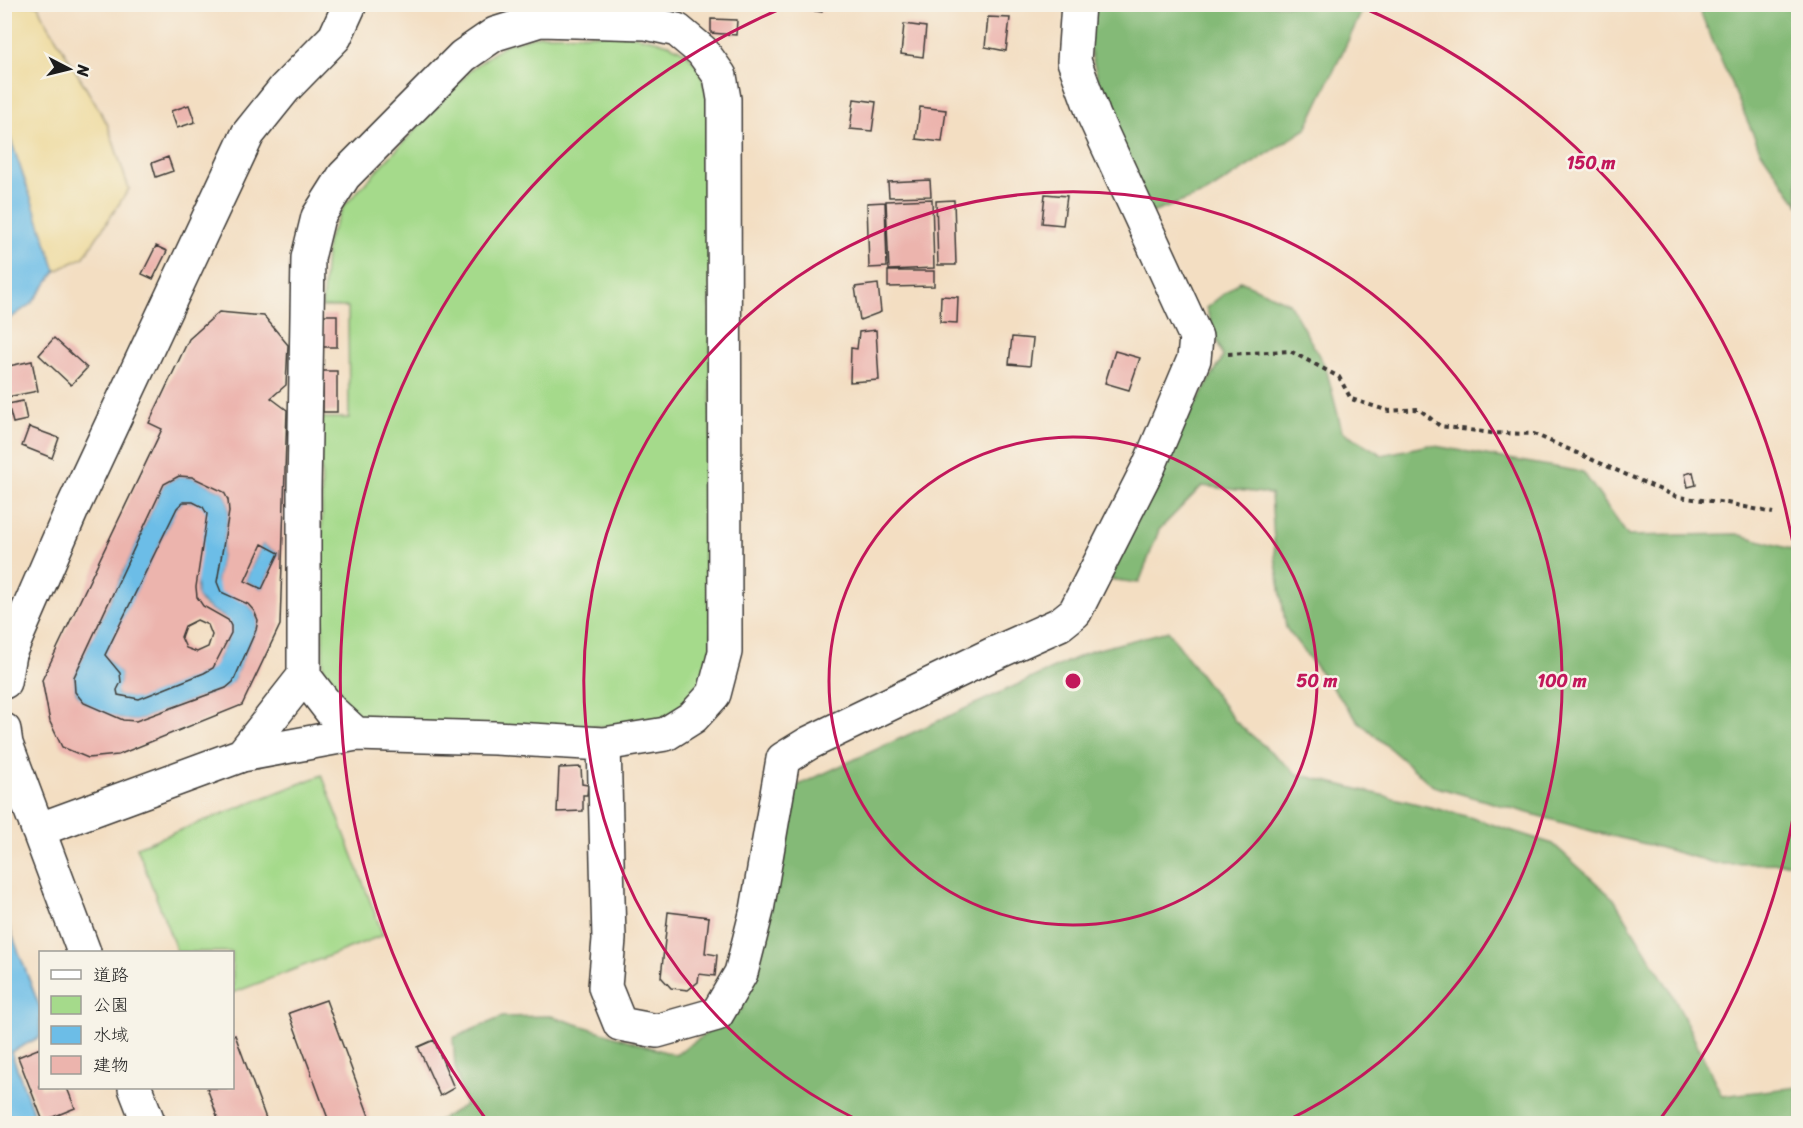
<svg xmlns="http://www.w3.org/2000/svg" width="1803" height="1128" font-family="Sriracha,'Klee One',sans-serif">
<rect width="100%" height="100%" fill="#f7f3e8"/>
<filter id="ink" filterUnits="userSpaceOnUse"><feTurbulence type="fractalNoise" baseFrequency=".0167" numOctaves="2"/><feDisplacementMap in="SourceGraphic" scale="12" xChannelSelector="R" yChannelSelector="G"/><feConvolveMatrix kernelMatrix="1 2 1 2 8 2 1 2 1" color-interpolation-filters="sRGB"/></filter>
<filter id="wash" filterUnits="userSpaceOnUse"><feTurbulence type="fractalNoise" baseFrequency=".008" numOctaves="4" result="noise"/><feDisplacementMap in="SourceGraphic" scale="24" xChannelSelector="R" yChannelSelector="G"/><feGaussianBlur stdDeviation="1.35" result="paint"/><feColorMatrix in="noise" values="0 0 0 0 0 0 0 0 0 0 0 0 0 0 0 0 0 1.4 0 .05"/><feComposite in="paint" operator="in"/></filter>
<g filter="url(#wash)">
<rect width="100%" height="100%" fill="#f3dec2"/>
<!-- green -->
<path fill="#a5da8b" stroke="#607b54" stroke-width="1.5" d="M627 34C681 45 701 49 709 108L712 646 706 679 694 700 648 726 420 728C388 726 353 724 333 695 328 688 326 676 323 668L321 418H349L348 307H322L327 241 344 206 473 68 506 44 540 35Z
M322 775 383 935 233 993 232 952H177L137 847Z"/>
<!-- forest -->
<path fill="#84ba77" stroke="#506b4a" stroke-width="1.5" d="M1091 5H1365L1306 129 1208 192 1149 214 1108 116 1086 35Z
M1697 5H1798V204L1760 150Z
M1240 281 1289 303 1326 368 1342 431 1382 455 1429 445 1583 472 1628 536 1737 534 1798 551V863L1718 864 1654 846 1595 832 1433 786 1358 721 1286 628 1275 556 1271 494 1202 486 1159 530 1139 583 1107 579 1183 426 1223 357 1206 308Z
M1168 631 1235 721 1297 774 1466 816 1553 844 1614 899 1674 997 1722 1096 1798 1087V1124H433L465 1105 455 1067 453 1038 502 1017 551 1016 675 1055 742 1009 792 788 1091 651Z"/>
<!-- sand -->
<path fill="#eeda9e" stroke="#857b5d" stroke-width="1.5" d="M4 5H38L41 13 107 123 129 189 84 257 56 271 5 123Z"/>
<!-- water -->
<path fill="#6cbde7" stroke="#446c82" stroke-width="1.5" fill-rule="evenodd" d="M5 123 56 271 32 303 5 322Z
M179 476 192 477 224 492 228 500 229 512 217 582 248 604 254 611 258 620 256 630 233 682 226 688 136 721C120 720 82 708 76 692 74 688 74 682 74 677L164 484ZM183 502H193L197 597C214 620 242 611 224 647 218 658 215 667 204 673L139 698 118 695C117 689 121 686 121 680 122 668 110 665 106 655L177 508Z
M262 544 279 553 262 589 245 581Z
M5 916 40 1008V1037L11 1052 37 1123H5Z"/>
<g id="blocks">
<!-- building -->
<path fill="#ecb4ad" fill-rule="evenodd" d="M801 4H823L822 12 801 9Z
M988 17 1010 18 1006 51 985 47Z
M711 19 737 20 736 35 711 33Z
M904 24 926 27 923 57 901 54Z
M854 99 876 102 872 131 850 129Z
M189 105 195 122 177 128 171 111Z
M920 107 946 110 942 142 916 139Z
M168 157 173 171 156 177 152 163Z
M930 180 931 196 889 197 888 182Z
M1045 194 1067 196 1063 225 1042 223Z
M932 199 934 268 889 270 886 201Z
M954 200 956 265H938L936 201Z
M885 202 887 267 869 268 867 203Z
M156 246 167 251 153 279 142 274Z
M888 271H934V286L888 287Z
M878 284 881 312 860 320 855 287Z
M941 296 958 297 957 323 940 322Z
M219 312 264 316 288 345 286 385 271 398 287 410 280 625 242 705 118 755 88 758 62 747 50 722 42 680 162 429 149 423 189 339ZM179 476 192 477 224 492 228 500 229 512 217 582 221 592 248 604 254 611 258 620 256 630 233 682 226 688 136 721 123 720 84 703 75 692 74 677 164 484ZM262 544 279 553 262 589 245 581Z
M323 315H337V347H322Z
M876 330 879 380 850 382 851 348 857 349 859 332Z
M1012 337 1033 339 1030 366 1009 364Z
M54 338 87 368 71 385 39 355Z
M1115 351 1140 358 1129 390 1105 383Z
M32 361 38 391 7 397 4 367Z
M323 371H337V412H323Z
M23 401 27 420 13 423 8 404Z
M29 427 59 438 52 458 22 446Z
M1693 472 1696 485 1688 487 1685 474Z
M183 502H193L203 507 207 514 196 587 197 597 203 606 228 620 231 626V633L213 668 204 673 139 699 118 695 117 690 121 682 120 673 105 655 177 508ZM197 620 208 625 212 635 208 647 197 652 186 648 181 637 185 626Z
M581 767 582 784 588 785 587 795H583V811L557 812 559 768Z
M668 912 709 917 705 953 717 955 715 976 699 974 698 982 688 990 671 988 661 977Z
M326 1000 372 1124H330L289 1013Z
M235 1035 268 1124H220L207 1088H232V1036Z
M434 1040 454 1088 440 1096 418 1047Z
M40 1048V1088H67L75 1108 43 1121 18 1057Z"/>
</g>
</g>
<g filter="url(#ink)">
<use href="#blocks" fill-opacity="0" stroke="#3c3935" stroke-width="1.5"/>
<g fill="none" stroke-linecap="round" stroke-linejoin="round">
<defs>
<path id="minor" d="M540 20 646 23 677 30 702 51 720 76 724 99 725 652 714 694 693 717 666 734 604 744 495 738 356 734 331 711 304 676V490L308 258 318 217 344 176 463 56 495 34Z
M4 682 9 654 73 507 248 134 285 88 335 37 350 4
M4 730 6 744 84 952
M604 744 609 939 605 987 620 1024 657 1031 717 1014 741 973 757 910 783 759 809 743 991 655 1060 624 1075 612 1149 466 1194 359 1196 337 1094 116 1074 61 1078 4
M242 755 356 734
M38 830 242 755 304 676
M135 1088 149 1124"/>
</defs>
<!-- minor casing -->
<use href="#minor" stroke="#3c3935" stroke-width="36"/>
<!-- path -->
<path stroke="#3c3935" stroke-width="4" stroke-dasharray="4.5 4.5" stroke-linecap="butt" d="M1228 354 1290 351 1339 377 1351 399 1389 411 1419 409 1440 426 1491 433 1534 434 1677 497 1727 503 1773 513"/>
<!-- minor -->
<use href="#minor" stroke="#fff" stroke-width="33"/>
</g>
</g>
<!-- distance rings -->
<g fill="none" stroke="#c2185b" stroke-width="3">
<circle cx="1073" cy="681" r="244"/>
<path d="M862 1122A489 489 0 1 1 1284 1122"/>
<path d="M1798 789A733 733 0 0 1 1658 1122M488 1122A733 733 0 0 1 787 6M1359 6A733 733 0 0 1 1798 573"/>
</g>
<circle cx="1073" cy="681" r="9" fill="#c2185b" stroke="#f7f3e8" stroke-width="3"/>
<g font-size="18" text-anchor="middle" font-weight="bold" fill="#c2185b" stroke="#f7f3e8" stroke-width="5" stroke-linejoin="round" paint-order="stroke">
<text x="1591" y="169">150 m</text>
<text x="1317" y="687">50 m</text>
<text x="1562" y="687">100 m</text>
</g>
<!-- margin -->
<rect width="1803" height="1128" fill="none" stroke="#f7f3e8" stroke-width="24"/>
<!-- legend -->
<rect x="39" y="951" width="195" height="138" fill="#f7f3e8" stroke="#9f9d96" stroke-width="1.5"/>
<rect x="51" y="970" width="30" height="9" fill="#ffffff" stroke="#9f9d96" stroke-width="1.5"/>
<text x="93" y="981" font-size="18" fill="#1c1c1c">道路</text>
<rect x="51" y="996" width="30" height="18" fill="#a5da8b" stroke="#9f9d96" stroke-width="1.5"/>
<text x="93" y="1011" font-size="18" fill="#1c1c1c">公園</text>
<rect x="51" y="1026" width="30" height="18" fill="#6cbde7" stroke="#9f9d96" stroke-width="1.5"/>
<text x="93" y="1041" font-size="18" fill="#1c1c1c">水域</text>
<rect x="51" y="1056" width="30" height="18" fill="#ecb4ad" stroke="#9f9d96" stroke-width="1.5"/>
<text x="93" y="1071" font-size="18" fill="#1c1c1c">建物</text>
<!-- north arrow -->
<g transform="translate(69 69) rotate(97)" stroke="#f7f3e8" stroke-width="4.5" paint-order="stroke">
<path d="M0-4.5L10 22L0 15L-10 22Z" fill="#1c1c1c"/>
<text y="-9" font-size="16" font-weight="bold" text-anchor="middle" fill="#1c1c1c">N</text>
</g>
</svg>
